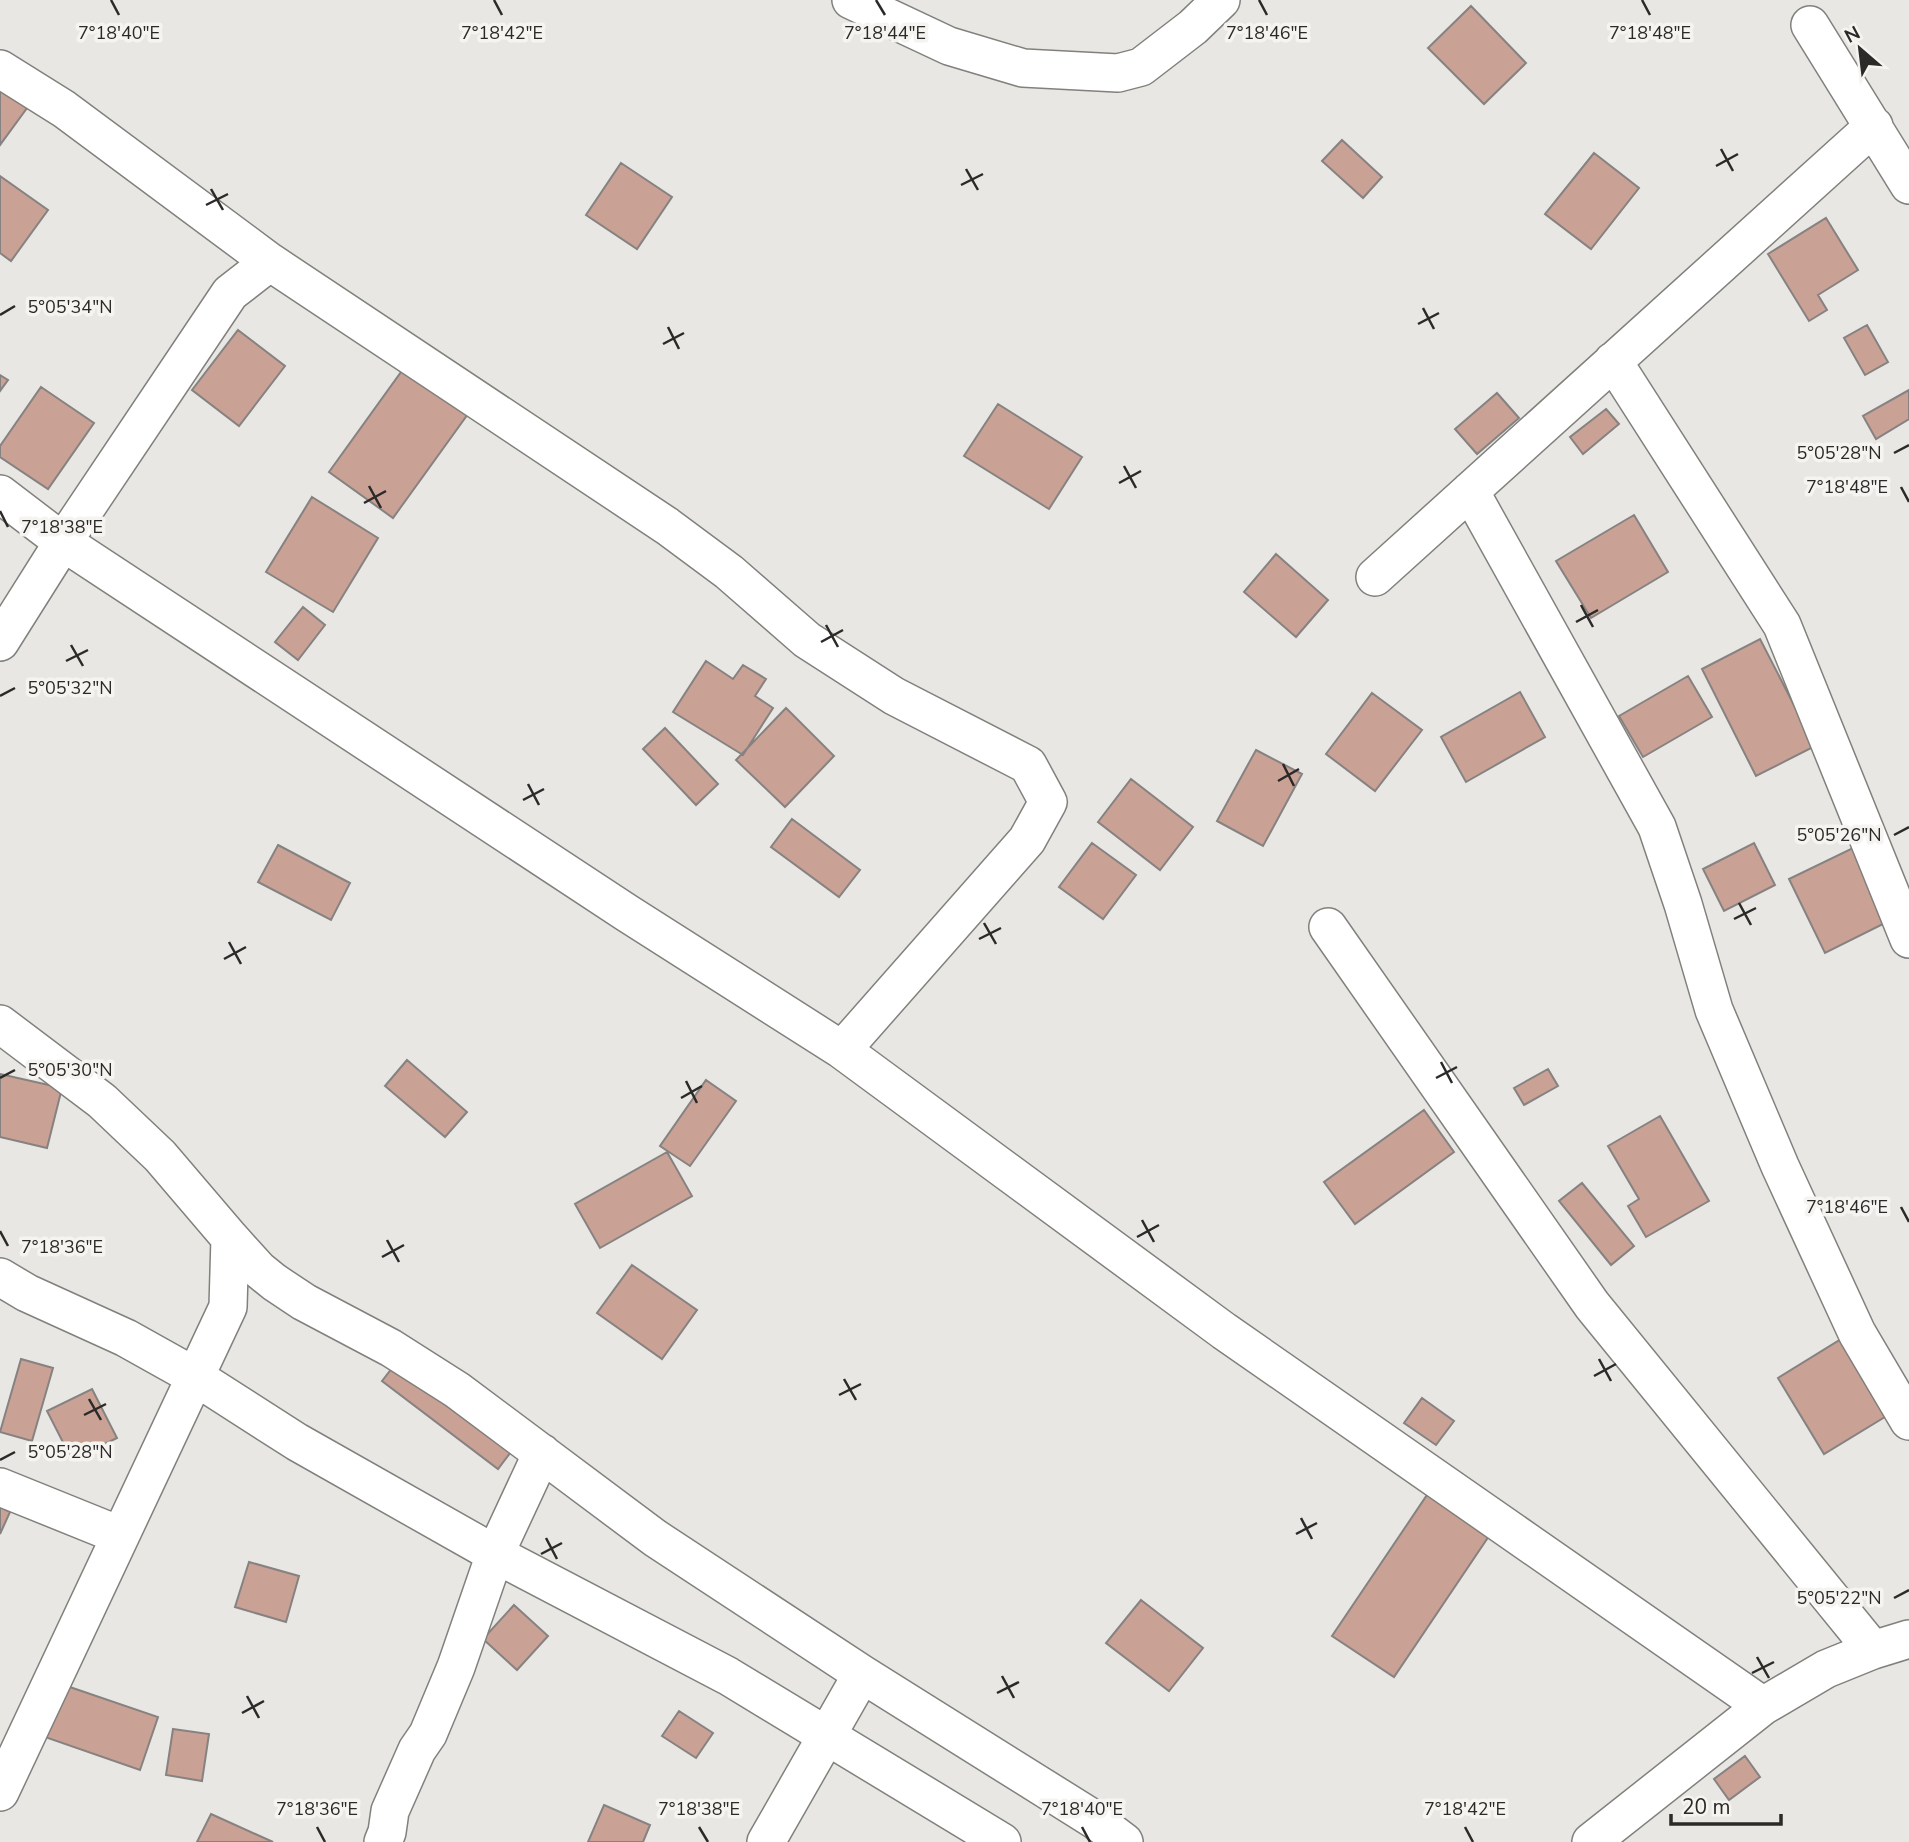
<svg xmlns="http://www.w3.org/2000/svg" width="1909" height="1842" font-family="'Nunito Sans',sans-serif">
<rect width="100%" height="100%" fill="#e8e7e3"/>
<!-- building -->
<path fill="#caa195" stroke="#868281" stroke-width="2" d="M1471 6 1526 63 1484 104 1428 48Z
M1471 6 1526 63 1484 104 1428 48Z
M0 81 30 104 0 145Z
M1342 140 1382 177 1363 198 1322 161Z
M1594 153 1639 188 1591 249 1545 214Z
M1594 153 1639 188 1591 249 1545 214Z
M621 163 672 197 637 249 586 215Z
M0 176 48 210 11 261 0 253Z
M1826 218 1858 270 1818 295 1827 310 1809 321 1768 254Z
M1826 218 1858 270 1818 295 1827 310 1809 321 1768 254Z
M1867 325 1888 362 1865 375 1844 338Z
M1867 325 1888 362 1865 375 1844 338Z
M238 330 285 366 239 426 192 390Z
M409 361 473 407 393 518 329 472Z
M0 375 8 380 0 391Z
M41 387 94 423 48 489 0 457V446Z
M1909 390V419L1876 439 1863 416Z
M1909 390V419L1876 439 1863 416Z
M1497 393 1519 418 1477 454 1455 429Z
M998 404 1082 457 1049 509 964 456Z
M1606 409 1619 424 1583 454 1570 437Z
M1606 409 1619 424 1583 454 1570 437Z
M312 497 378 538 333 612 266 572Z
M1634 515 1668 572 1591 618 1556 561Z
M1276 554 1328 600 1296 637 1244 592Z
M303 607 325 625 298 660 275 642Z
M1760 639 1815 746 1756 776 1702 669Z
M1760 639 1815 746 1756 776 1702 669Z
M706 661 733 679 743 665 766 679 755 696 773 708 743 755 673 712Z
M1688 676 1712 717 1643 757 1619 716Z
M1520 692 1545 737 1466 782 1441 737Z
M1372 693 1422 730 1375 791 1326 754Z
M786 708 834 756 785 807 736 760Z
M665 728 718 784 696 805 643 749Z
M1256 750 1302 774 1263 846 1217 821Z
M1131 779 1193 827 1160 870 1098 822Z
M792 819 860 870 839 897 771 847Z
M1092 843 1136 875 1103 919 1059 887Z
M1754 843 1775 885 1724 911 1703 869Z
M278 845 350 883 331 920 258 882Z
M1855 847 1891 920 1825 953 1789 879Z
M1855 847 1891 920 1825 953 1789 879Z
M407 1060 467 1112 445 1137 385 1086Z
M1548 1069 1558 1086 1524 1105 1514 1088Z
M0 1074 62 1088 47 1148 0 1137Z
M706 1080 736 1101 690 1166 660 1146Z
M1424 1110 1454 1152 1355 1224 1324 1182Z
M1660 1116 1709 1201 1646 1237 1628 1206 1639 1199 1608 1146Z
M667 1152 692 1196 600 1248 575 1204Z
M1582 1183 1634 1246 1611 1265 1559 1201Z
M632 1265 697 1310 662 1359 597 1313Z
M1851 1333 1898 1409 1824 1454 1778 1378Z
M407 1349 523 1436 498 1469 382 1381Z
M21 1359 53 1368 32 1441 0 1432Z
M92 1389 117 1438 72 1460 47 1411Z
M1422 1398 1454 1421 1436 1445 1404 1423Z
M1429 1492 1491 1533 1394 1677 1332 1636Z
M0 1507 10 1512 0 1534Z
M249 1562 299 1576 286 1622 235 1607Z
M1141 1600 1203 1648 1169 1691 1106 1643Z
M514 1605 548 1636 517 1670 483 1639Z
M61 1684 158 1717 140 1770 42 1736Z
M679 1711 713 1733 696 1758 662 1736Z
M173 1729 209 1734 202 1781 166 1775Z
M1745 1756 1760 1777 1729 1800 1714 1779Z
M604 1805 650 1825 643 1842H588Z
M211 1814 273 1842H197Z"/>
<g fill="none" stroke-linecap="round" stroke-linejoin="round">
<defs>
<path id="minor" d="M851 0 949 46 1023 68 1118 73 1141 67 1193 27 1221 0
M1810 25 1909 185
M0 69 64 109 270 262 667 526 729 572 807 640 894 696 1028 765 1048 802 1027 840 842 1050
M1613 361 1782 625 1909 939
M1470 491 1657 827 1683 904 1714 1010 1780 1166 1857 1333 1909 1421
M0 494 63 542 627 913 842 1050 1224 1331 1763 1706
M1375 577 1874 126
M0 642 63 542 230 293 270 262
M1328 927 1592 1305 1873 1650
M0 1024 102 1101 160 1156 230 1238 258 1269 274 1282 304 1302 391 1348 457 1390 655 1538 862 1674 1095 1820 1124 1842
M0 1277 27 1293 126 1338 194 1376 297 1442 495 1554 728 1676 1002 1842
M0 1487 119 1535
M0 1792 228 1307 230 1238
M383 1842 387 1832 390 1811 417 1750 428 1734 456 1667 495 1554 542 1453
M766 1842 862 1674
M1591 1842 1763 1706 1826 1669 1873 1650 1909 1639"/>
</defs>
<!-- minor casing -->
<use href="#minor" stroke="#81807d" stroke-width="40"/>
<!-- minor -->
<use href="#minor" stroke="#fff" stroke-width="37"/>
</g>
<!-- ticks -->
<path fill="none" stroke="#2b2a29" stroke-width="2.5" d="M111 0 119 15M494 0 502 15M876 0 885 15M1259 0 1267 15M1642 0 1650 15M1721 149 1733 171M1716 166 1738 154M966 169 978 190M961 185 983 174M211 189 223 210M206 205 228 194M1423 308 1434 329M0 315 15 306M1418 324 1439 313M668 327 679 349M663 344 684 333M1894 453 1909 445M1124 466 1136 488M1119 483 1141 471M369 486 381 508M1901 487 1909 502M364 503 386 491M0 511 8 527M1581 605 1593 627M1576 622 1598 610M826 625 838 647M821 642 843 630M71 645 83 666M66 661 88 650M0 696 15 688M1283 764 1294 786M1278 781 1299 769M528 784 539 805M523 800 544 789M1894 835 1909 827M1739 903 1751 925M1734 919 1756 908M984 923 996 944M979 939 1001 928M229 942 241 964M224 959 246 947M1441 1062 1452 1083M0 1078 15 1070M1436 1078 1457 1067M686 1081 697 1103M681 1098 702 1086M1901 1207 1909 1222M1142 1220 1154 1242M0 1231 8 1246M1137 1237 1159 1225M387 1240 399 1262M382 1257 404 1245M1599 1359 1611 1381M1594 1376 1616 1364M844 1379 856 1400M839 1395 861 1384M89 1399 101 1420M84 1415 106 1404M0 1460 15 1452M1301 1518 1312 1539M1296 1534 1317 1523M546 1538 557 1559M541 1554 562 1543M1894 1598 1909 1590M1757 1657 1769 1678M1752 1673 1774 1662M1002 1676 1014 1698M997 1693 1019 1682M247 1696 259 1718M242 1713 264 1701M317 1827 325 1842M699 1827 708 1842M1082 1827 1090 1842M1465 1827 1473 1842"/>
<g font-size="18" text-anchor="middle" fill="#2b2a29" stroke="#f6f4f1" stroke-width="7" stroke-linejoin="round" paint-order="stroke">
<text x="119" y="39">7°18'40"E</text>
<text x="502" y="39">7°18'42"E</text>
<text x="885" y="39">7°18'44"E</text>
<text x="1267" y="39">7°18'46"E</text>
<text x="1650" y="39">7°18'48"E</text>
<text x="70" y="313">5°05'34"N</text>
<text x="1839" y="459">5°05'28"N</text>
<text x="1847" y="493">7°18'48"E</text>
<text x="62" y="533">7°18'38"E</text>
<text x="70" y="694">5°05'32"N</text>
<text x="1839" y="841">5°05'26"N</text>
<text x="70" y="1076">5°05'30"N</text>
<text x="1847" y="1213">7°18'46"E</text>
<text x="62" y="1253">7°18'36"E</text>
<text x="70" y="1458">5°05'28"N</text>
<text x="1839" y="1604">5°05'22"N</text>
<text x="317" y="1815">7°18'36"E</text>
<text x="699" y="1815">7°18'38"E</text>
<text x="1082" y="1815">7°18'40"E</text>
<text x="1465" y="1815">7°18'42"E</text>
</g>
<!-- north arrow -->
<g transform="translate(1860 49) rotate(332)" stroke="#f6f4f1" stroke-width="5" paint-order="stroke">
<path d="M0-5L12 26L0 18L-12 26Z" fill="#2b2a29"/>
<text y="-10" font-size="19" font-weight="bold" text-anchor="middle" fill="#2b2a29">N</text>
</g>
<!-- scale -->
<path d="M1671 1814v10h110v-10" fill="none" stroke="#2b2a29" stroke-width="3.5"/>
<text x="1682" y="1814" font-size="21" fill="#2b2a29" stroke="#f6f4f1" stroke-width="5" paint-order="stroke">20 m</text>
</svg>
